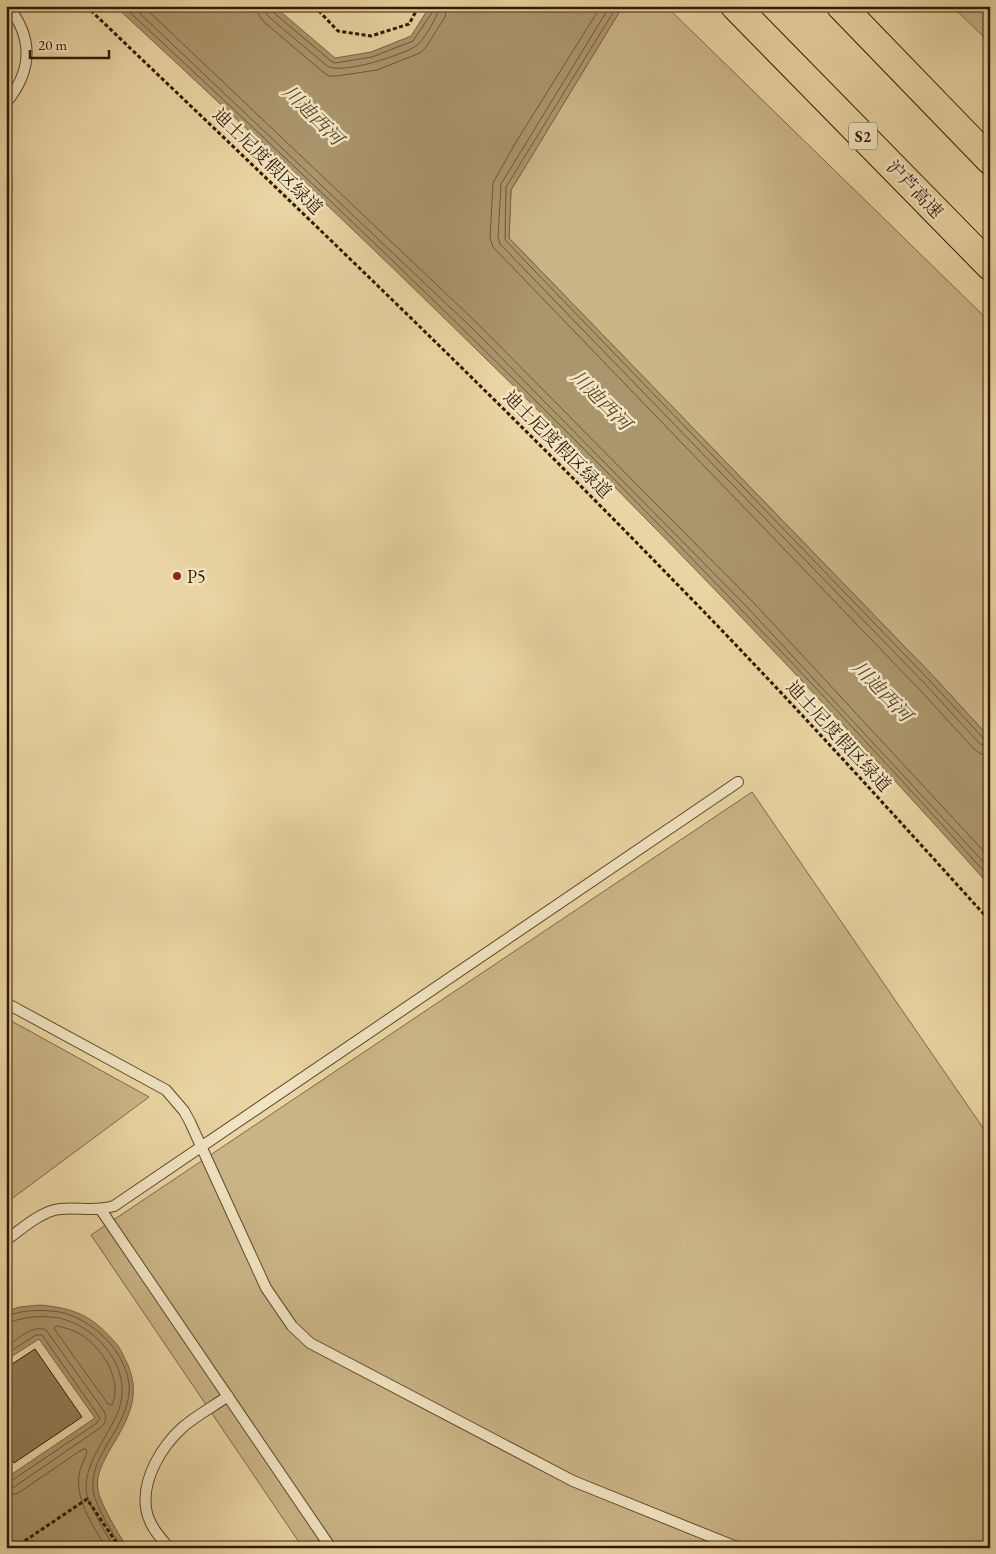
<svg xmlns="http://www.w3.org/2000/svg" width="996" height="1554" font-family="'EB Garamond','Noto Serif SC',serif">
<rect width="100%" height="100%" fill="#e9d5a3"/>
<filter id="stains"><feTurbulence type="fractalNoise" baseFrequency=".004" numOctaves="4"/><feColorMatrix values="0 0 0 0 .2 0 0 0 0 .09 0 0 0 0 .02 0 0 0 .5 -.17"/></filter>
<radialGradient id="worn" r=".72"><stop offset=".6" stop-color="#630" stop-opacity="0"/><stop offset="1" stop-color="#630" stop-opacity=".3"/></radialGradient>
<!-- green -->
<path fill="#cab587" stroke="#7e6744" d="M623 6H666L990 322V738L934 677 509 238 511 190Z
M952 6H990V43Z
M752 792 990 1138V1548H303L91 1235Z
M6 1018 149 1097 6 1203Z"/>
<!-- water -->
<path fill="#ab956c" stroke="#7b6341" d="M115 6H274L335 58 371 52 411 36 430 6H623L511 190 509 238 934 677 990 738V886C715 577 419 287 115 6Z
M40 1305C73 1308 91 1315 113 1340 119 1346 122 1352 125 1359 143 1393 129 1418 111 1448 104 1460 95 1476 98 1490 100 1503 120 1537 128 1548H6V1478L95 1418 39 1339 6 1360V1311L20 1307Z"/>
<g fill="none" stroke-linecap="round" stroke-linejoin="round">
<!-- shore -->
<path stroke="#6f5736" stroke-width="1" d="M123 6C424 285 717 572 990 878
M132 6 472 328 747 607 990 869
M143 6 477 323 753 602 990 858
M257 6 258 14 264 22 323 72 329 76H337L377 70 420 53 426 47 445 17 447 6
M265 6V12L269 17 327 66C342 75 402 55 416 46 423 42 439 14 440 6
M271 6 273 12 331 61 335 63 372 57 413 41 433 11V6
M601 6 516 142 493 183 490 238 493 247 920 690 974 749 981 754 990 755
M610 6 501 184 498 237 500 244 926 685 980 744 990 747
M617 6 506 187 505 240 930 681 984 739 990 741
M6 1316C11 1315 16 1313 21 1312 33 1310 47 1310 59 1312 91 1318 125 1350 129 1384 130 1392 128 1402 125 1410 116 1437 90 1460 93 1490 94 1504 114 1535 122 1548
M6 1322C12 1322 16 1320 21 1319 33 1316 47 1316 59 1318 98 1327 133 1369 119 1409 109 1437 86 1458 86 1489 87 1504 107 1534 114 1548
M58 1326C66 1328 73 1330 80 1334 102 1347 123 1380 112 1405L108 1404 55 1330V1327Z
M6 1347C17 1340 32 1324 46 1330L104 1411C107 1417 106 1423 100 1428L14 1487 6 1488
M6 1354 36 1335H42L100 1418 97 1423 11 1481 6 1482
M6 1496 18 1493 83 1449H86L87 1452C85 1458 82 1464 80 1470 73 1498 93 1525 106 1548"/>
</g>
<!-- building -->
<path fill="#927b55" stroke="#331900" d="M35 1349 82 1417 14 1463 9 1454 6 1456V1368Z"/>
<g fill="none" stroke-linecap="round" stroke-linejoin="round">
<defs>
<path id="service" d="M6 103C32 71 34 39 8 6
M6 1003 166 1090 184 1111 190 1122 266 1288 292 1326 310 1343 573 1481 739 1548
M101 1210 331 1548
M6 1240C22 1229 41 1211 60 1209 80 1207 94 1212 114 1206L738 782
M169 1548C159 1536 148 1524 146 1508 142 1478 162 1446 183 1427 197 1415 214 1406 228 1396"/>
<path id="motorway" d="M735 6 990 266
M841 6 990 160"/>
</defs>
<!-- service casing -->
<use href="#service" stroke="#604829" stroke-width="12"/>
<!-- motorway casing -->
<use href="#motorway" stroke="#331900" stroke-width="30"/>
<!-- path -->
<path stroke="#331900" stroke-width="3" stroke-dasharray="4 2.5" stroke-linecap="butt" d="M86 6C284 195 483 384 673 580 782 691 886 806 990 921
M314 6 338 31 371 36 409 24 419 6
M14 1548 87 1499 120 1548"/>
<!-- service -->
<use href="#service" stroke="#f1e4c3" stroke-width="10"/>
<!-- motorway -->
<use href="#motorway" stroke="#e9d5a3" stroke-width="28"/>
</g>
<!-- markers -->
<circle fill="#8f2418" stroke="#f1e4c3" stroke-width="2" cx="177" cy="576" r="5"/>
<g text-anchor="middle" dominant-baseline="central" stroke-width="5" stroke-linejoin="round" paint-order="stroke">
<!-- shield labels -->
<rect fill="#f1e4c3" stroke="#6c563a" stroke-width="1" x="849" y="122.5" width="28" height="27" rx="4"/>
<g font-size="16" font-weight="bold" fill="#331900">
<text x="863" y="136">S2</text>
</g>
<!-- street labels -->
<g font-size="18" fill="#331900" stroke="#f1e4c3">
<text transform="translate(268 161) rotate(44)">迪士尼度假区绿道</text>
<text transform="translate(915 189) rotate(46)">沪芦高速</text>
<text transform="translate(558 444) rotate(45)">迪士尼度假区绿道</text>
<text transform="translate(839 736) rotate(47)">迪士尼度假区绿道</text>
</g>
<!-- poi labels -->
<g font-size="18" fill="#331900" stroke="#f1e4c3" text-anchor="start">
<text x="187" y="576">P5</text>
</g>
<!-- water labels -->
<g font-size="19" font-style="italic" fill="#5d4426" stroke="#f1e4c3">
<text transform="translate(313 115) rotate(45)">川迪西河</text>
<text transform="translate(601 400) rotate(45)">川迪西河</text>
<text transform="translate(882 691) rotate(46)">川迪西河</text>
</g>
</g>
<!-- margin -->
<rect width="996" height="1554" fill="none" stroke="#e9d5a3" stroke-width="25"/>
<rect x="8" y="8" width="981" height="1539" fill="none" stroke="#331900" stroke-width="2.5"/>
<rect x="12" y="12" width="971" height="1529" fill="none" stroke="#331900"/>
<!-- scale -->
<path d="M30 50v8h79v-8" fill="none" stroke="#331900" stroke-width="2.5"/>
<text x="38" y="50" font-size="15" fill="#331900" stroke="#f1e4c3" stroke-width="4" paint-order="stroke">20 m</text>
<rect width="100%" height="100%" filter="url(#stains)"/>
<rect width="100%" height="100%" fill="url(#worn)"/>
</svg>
